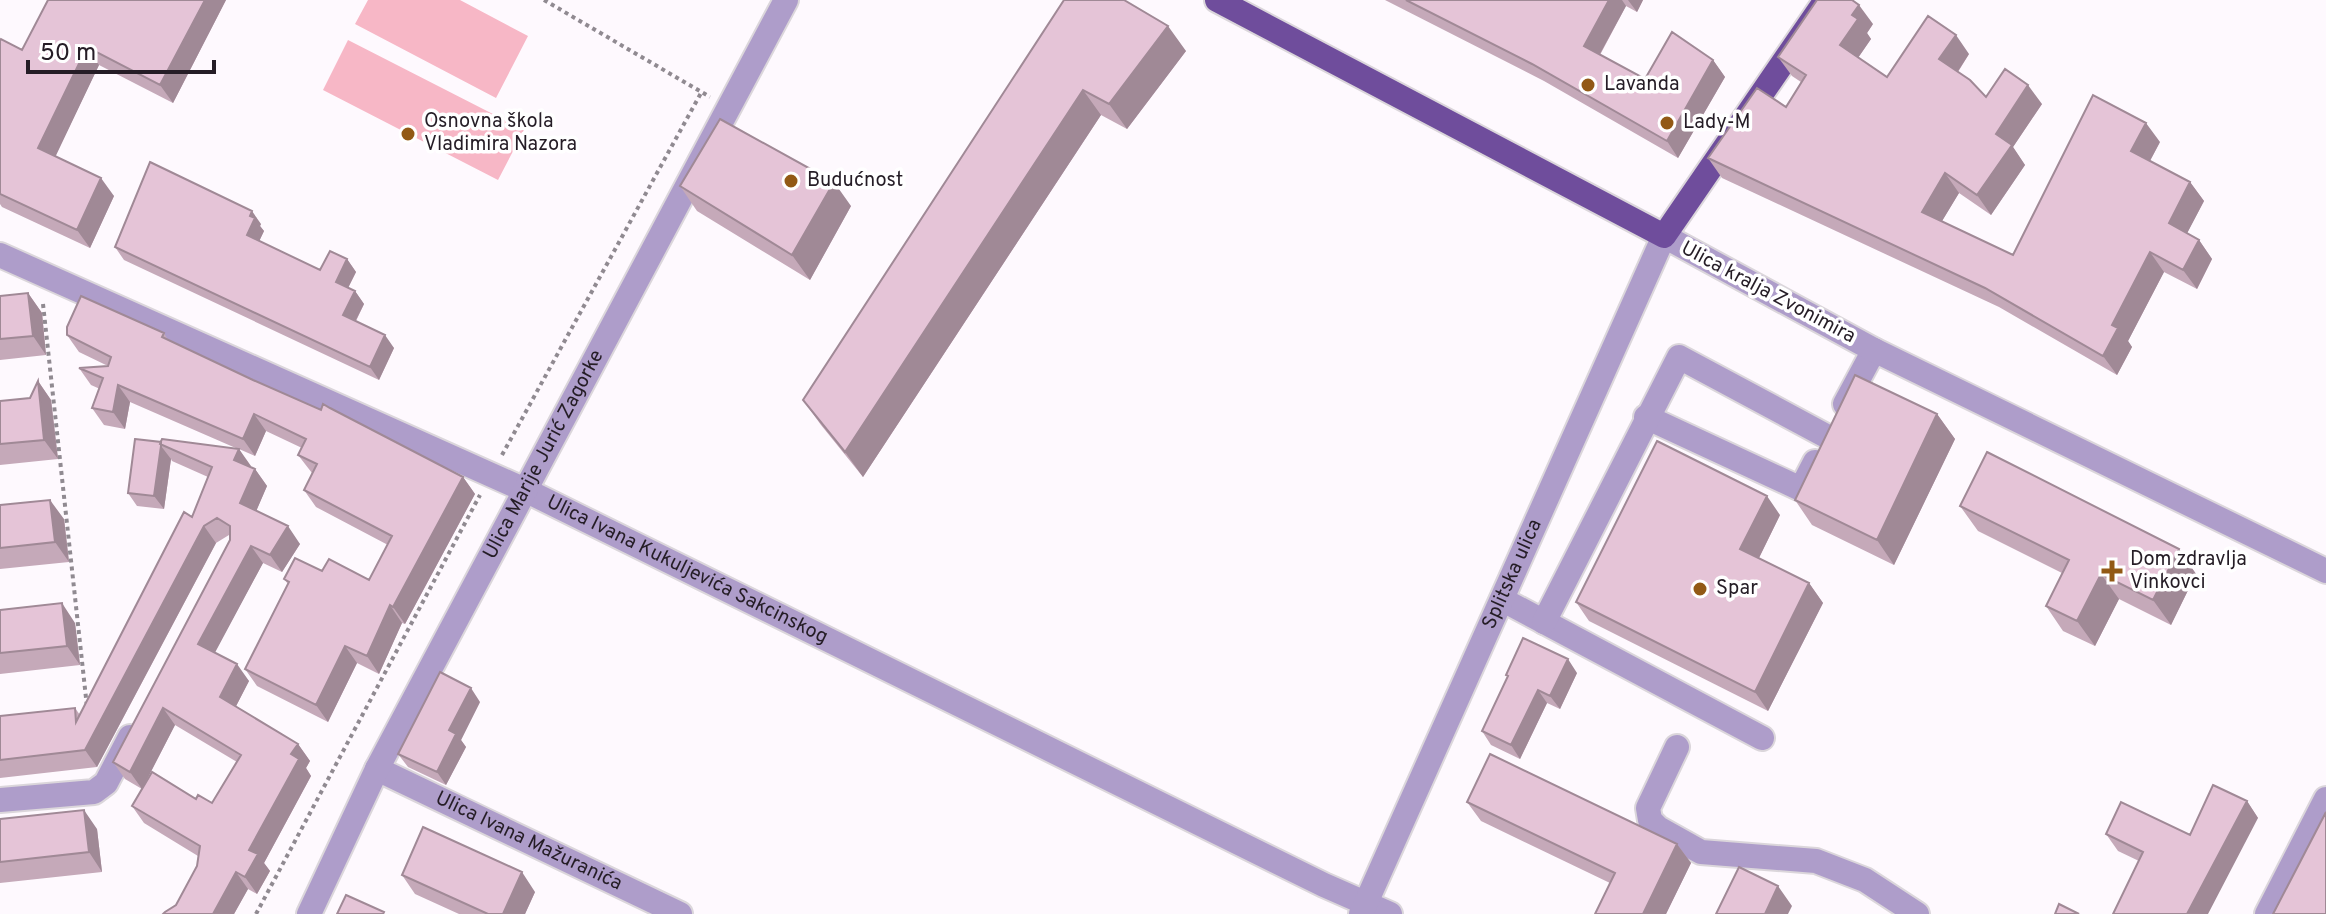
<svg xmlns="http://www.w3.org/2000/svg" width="2326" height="914" font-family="Overpass,sans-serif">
<rect width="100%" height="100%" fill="#fef9fe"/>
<!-- green -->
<path fill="#f7b7c6" d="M368 0H460L528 36 496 98 355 24Z
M348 40 524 130 498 180 323 90Z"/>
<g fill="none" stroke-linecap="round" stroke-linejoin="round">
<defs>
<g id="minor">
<path id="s1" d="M0 255 525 490 1324 885 1390 914"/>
<path d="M1845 404 1874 350"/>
<path d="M1646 417 1801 489 1815 462"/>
<path d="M1503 600 1762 738"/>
<path d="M1544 622 1679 357 1828 437"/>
<path d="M1677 747 1648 808 1650 820 1658 828 1701 852 1816 861 1865 880 1917 914"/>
<path id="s2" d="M377 769 680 914"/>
<path d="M0 800 94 792 106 783 130 737"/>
<path id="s3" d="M309 914 377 769 786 0"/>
<path id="s4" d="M1361 914 1664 236 1874 350 2326 571"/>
<path d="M2267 914 2326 799"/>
</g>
<path id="major" d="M1217 0 1664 236 1826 0"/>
</defs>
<!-- minor casing -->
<use href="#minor" stroke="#dbd6db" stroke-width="28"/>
<!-- major casing -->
<use href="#major" stroke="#dbd6db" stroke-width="28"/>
<!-- path -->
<path stroke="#908a91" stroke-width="4" stroke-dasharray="4 4" stroke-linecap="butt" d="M544 0 710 97
M43 304 87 707
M502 455 701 93
M256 914 480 495"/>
<!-- minor -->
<use href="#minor" stroke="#ae9dca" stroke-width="24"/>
<!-- major -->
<use href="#major" stroke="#6f4d9c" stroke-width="24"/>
</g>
<!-- wall -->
<path fill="#c5a9b9" d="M48 0H226L173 103 99 65 55 156 114 196 90 248 2 207 0 204V41L22 50Z
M1064 0 1186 51 1127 129 1101 115 863 477 821 425 803 400Z
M1385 0H1643L1637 12 1626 6 1600 55 1645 79 1713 60 1725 77 1678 158 1544 81Z
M1873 24 1867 33 1871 39 1858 58 1887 77 1969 54 1958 72 1986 97 2042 104 2013 147 2025 165 1991 215 1959 193 1942 221 2013 255 2160 142 2150 161 2190 182 2204 201 2187 233 2199 240 2212 259 2197 289 2164 272 2128 341 2132 347 2117 375 1999 307 1722 178 1708 158 1786 107 1801 82 1792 76 1778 57Z
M680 186 851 206 810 280 697 211Z
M261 224 260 226 264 231 259 241 320 270 347 259 356 272 348 288 355 291 364 304 356 321 394 348 379 380 124 260 115 247Z
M28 293 42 313 46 355 0 360V296Z
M164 333 168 340 463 477 475 494 405 624 402 623 379 674 357 663 328 722 257 686 245 669 288 584 284 579 322 571 369 580 388 545 316 507 304 490 312 473 298 455 302 448 266 431 255 456 239 449 250 467 255 469 267 486 256 511 300 544 282 572 263 563 214 653 249 681 236 706 298 744 310 761 306 768 311 776 264 863 270 871 257 894 248 889 234 914H163L176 905 197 866 198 856 144 823 132 806 196 799 212 803 237 762 175 725 142 789 125 779 113 762 230 540 229 535 216 543 97 767 0 778V716L75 708 80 715 192 517 208 477 172 461 171 459 164 509 137 506 128 493 161 442 238 449 130 402 125 429 104 425 92 408 100 389 91 385 79 368 108 366 79 352 67 335Z
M38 381 51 400 58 459 0 465V401L30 398Z
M1937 414 1955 439 1894 565 1812 525 1795 500Z
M0 505 64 519 69 562 0 569Z
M1960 506 2179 549 2196 574 2171 625 2119 599 2095 646 2063 631 2046 606 2062 573 1978 531Z
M1780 515 1759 558 1809 583 1823 603 1768 711 1589 621 1576 602Z
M0 610 75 623 80 665 0 674Z
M1577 673 1560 709 1547 703 1520 759 1491 745 1482 731 1508 677 1506 675Z
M480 702 461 740 466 747 446 785 408 767 398 754Z
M2247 801 2258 818 2139 861 2118 851 2106 834 2190 835Z
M1467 802 1677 844 1691 863 1666 914H1595L1610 883 1481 821Z
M0 819 97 829 102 872 0 883Z
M402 875 535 892 525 914H459L415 894Z"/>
<!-- shaded-wall -->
<path fill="#a08996" d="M205 0H226L173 103 160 85Z
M1609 0H1622L1626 6 1595 63 1584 46Z
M1628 0H1643L1637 12Z
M1859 5 1873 24 1867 33 1871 39 1853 65 1840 45 1852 15Z
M1168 26 1186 51 1127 129 1109 104Z
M1956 35 1969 54 1953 79 1939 59Z
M87 47 99 65 51 166 38 148Z
M1713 60 1725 77 1678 158 1667 141Z
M2028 85 2042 104 2013 147 2025 165 1991 215 1977 195 1996 134Z
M1083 90 1101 115 863 477 845 452Z
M2146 123 2160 142 2145 170 2131 151Z
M1945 173 1959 193 1936 231 1922 212Z
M101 178 114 196 90 248 77 230Z
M834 182 851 206 810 280 792 255Z
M2190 182 2204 201 2182 243 2169 223Z
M252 211 261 224 260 226 264 231 256 248 247 235 250 216Z
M2199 240 2212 259 2197 289 2183 270Z
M2150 252 2164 272 2128 341 2132 347 2117 375 2103 356 2112 325Z
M347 259 356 272 345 294 336 282Z
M355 291 364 304 352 328 343 315Z
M28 293 42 313 46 355 33 336Z
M385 335 394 348 379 380 370 367Z
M38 381 51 400 58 459 44 440Z
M118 385 130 402 125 429 113 412Z
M254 414 266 431 255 456 243 439Z
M1937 414 1955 439 1894 565 1877 540Z
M161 446 171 459 164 509 154 496Z
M239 449 251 466 246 477 234 460Z
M255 469 267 486 252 521 240 503Z
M463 477 475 494 405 624 393 607Z
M1767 496 1780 515 1754 568 1740 549Z
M50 500 64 519 69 562 55 542Z
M204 526 216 543 97 767 85 750Z
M288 526 300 544 282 572 270 555Z
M251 546 263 563 210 662 198 644Z
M2179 549 2196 574 2171 625 2153 600Z
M2101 574 2119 599 2095 646 2077 621Z
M1809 583 1823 603 1768 711 1755 692Z
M62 603 75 623 80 665 67 646Z
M390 605 402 623 379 674 367 656Z
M345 646 357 663 328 722 316 705Z
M1568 659 1577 673 1560 709 1550 696Z
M237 664 249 681 232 714 220 697Z
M471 688 480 702 461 740 466 747 446 785 437 772 449 730Z
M1538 690 1547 703 1520 759 1511 745Z
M163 708 175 725 142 789 130 772Z
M298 744 310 761 306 768 311 776 264 863 270 871 257 894 245 877 249 850 291 754Z
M2247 801 2258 818 2208 914H2187Z
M84 810 97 829 102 872 89 852Z
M1677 844 1691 863 1666 914H1643Z
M236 872 248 889 234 914H213Z
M522 872 535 892 525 914H503Z
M1778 886 1792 906 1788 914H1765Z"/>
<!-- building -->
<path fill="#e5c4d7" stroke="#a08996" stroke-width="2" d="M48 0H205L160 85 87 47 38 148 101 178 77 230 0 194V41L1 39 22 50Z
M1064 0H1124L1168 26 1109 104 1083 90 845 452 803 400Z
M1406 0H1609L1584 46 1645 79 1672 32 1713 60 1667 141 1532 64Z
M1817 0H1852L1859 5 1852 15 1858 19 1840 45 1887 77 1928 16 1956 35 1939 59 1970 80 1986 97 2005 69 2028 85 1996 134 2012 145 1977 195 1945 173 1922 212 2013 255 2093 95 2146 123 2131 151 2190 182 2169 223 2199 240 2183 270 2150 252 2112 325 2118 328 2103 356 1985 288 1708 158 1757 88 1786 107 1806 75 1778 57Z
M720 119 834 182 792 255 680 186Z
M150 162 252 211 250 216 255 218 247 235 320 270 330 251 347 259 336 282 355 291 343 315 385 335 370 367 115 247Z
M28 293 33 336 0 339V296Z
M81 296 164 333 162 337 253 380 321 410 323 404 330 408 463 477 393 607 390 605 367 656 345 646 316 705 245 669 289 582 284 579 295 558 322 571 329 559 369 580 392 536 304 490 317 464 298 455 306 439 254 414 243 439 118 385 113 412 92 408 103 378 79 368 108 366 111 357 67 335V327Z
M1855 375 1937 414 1877 540 1795 500Z
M38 381 44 440 0 444V401L30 398Z
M135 439 161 442V446L154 496 128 493Z
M162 439 239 449 234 460 255 469 240 503 288 526 270 555 251 546 198 644 237 664 220 697 298 744 291 754 299 759 249 850 258 854 245 877 236 872 213 914H163L165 912 176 905 197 866 200 846 132 806 152 772 196 799 198 795 212 803 241 755 163 708 130 772 113 762 230 540V526L217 518 204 526 85 750 0 760V716L75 708 76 722 184 512 192 517 212 467 160 444Z
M1657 441 1767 496 1740 549 1809 583 1755 692 1576 602Z
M1987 452 2179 549 2153 600 2101 574 2077 621 2046 606 2069 560 1960 506Z
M50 500 55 542 0 548V505Z
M62 603 67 646 0 653V610Z
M1523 638 1568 659 1550 696 1538 690 1511 745 1482 731 1508 676 1506 675Z
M440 672 471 688 449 730 456 734 437 772 398 754Z
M1490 754 1677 844 1643 914H1595L1615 873 1467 802Z
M2213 785 2247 801 2187 914H2113L2143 852 2106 834 2121 802 2190 835Z
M84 810 89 852 0 862V819Z
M2326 812V914H2273Z
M423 827 522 872 503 914H488L402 875Z
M1739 867 1778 886 1765 914H1716Z
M346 895 384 912 383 914H337Z
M2059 904 2079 914H2055Z"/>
<!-- markers -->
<g fill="#925915" stroke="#fff" stroke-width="3">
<circle cx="1588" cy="85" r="8"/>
<circle cx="1667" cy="123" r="8"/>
<circle cx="408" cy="134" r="8"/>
<circle cx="791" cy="181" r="8"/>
<path d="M2108 559h8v8h8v8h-8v8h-8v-8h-8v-8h8z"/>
<circle cx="1700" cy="589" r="8"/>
</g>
<g text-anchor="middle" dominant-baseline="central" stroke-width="7" stroke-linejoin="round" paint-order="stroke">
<!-- poi labels -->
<g font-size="20" fill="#251d26" stroke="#fff" text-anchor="start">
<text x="1604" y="85">Lavanda</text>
<text x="424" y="122">Osnovna škola<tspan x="424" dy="23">Vladimira Nazora</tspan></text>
<text x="1683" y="123">Lady-M</text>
<text x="807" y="181">Budućnost</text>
<text x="2130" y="560">Dom zdravlja<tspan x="2130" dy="23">Vinkovci</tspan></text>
<text x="1716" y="589">Spar</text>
</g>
<!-- street labels -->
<g font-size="20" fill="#251d26" stroke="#fff">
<text transform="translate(1768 293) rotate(28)">Ulica kralja Zvonimira</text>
<text stroke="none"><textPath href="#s3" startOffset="516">Ulica Marije Jurić Zagorke</textPath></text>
<text stroke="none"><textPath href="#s1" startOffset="756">Ulica Ivana Kukuljevića Sakcinskog</textPath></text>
<text stroke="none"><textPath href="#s4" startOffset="372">Splitska ulica</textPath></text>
<text stroke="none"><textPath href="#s2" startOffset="168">Ulica Ivana Mažuranića</textPath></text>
</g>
</g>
<!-- scale -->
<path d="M28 60v12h186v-12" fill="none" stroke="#251d26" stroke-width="4"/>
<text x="40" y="60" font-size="24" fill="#251d26" stroke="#ffffff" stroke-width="6" paint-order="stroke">50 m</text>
</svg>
